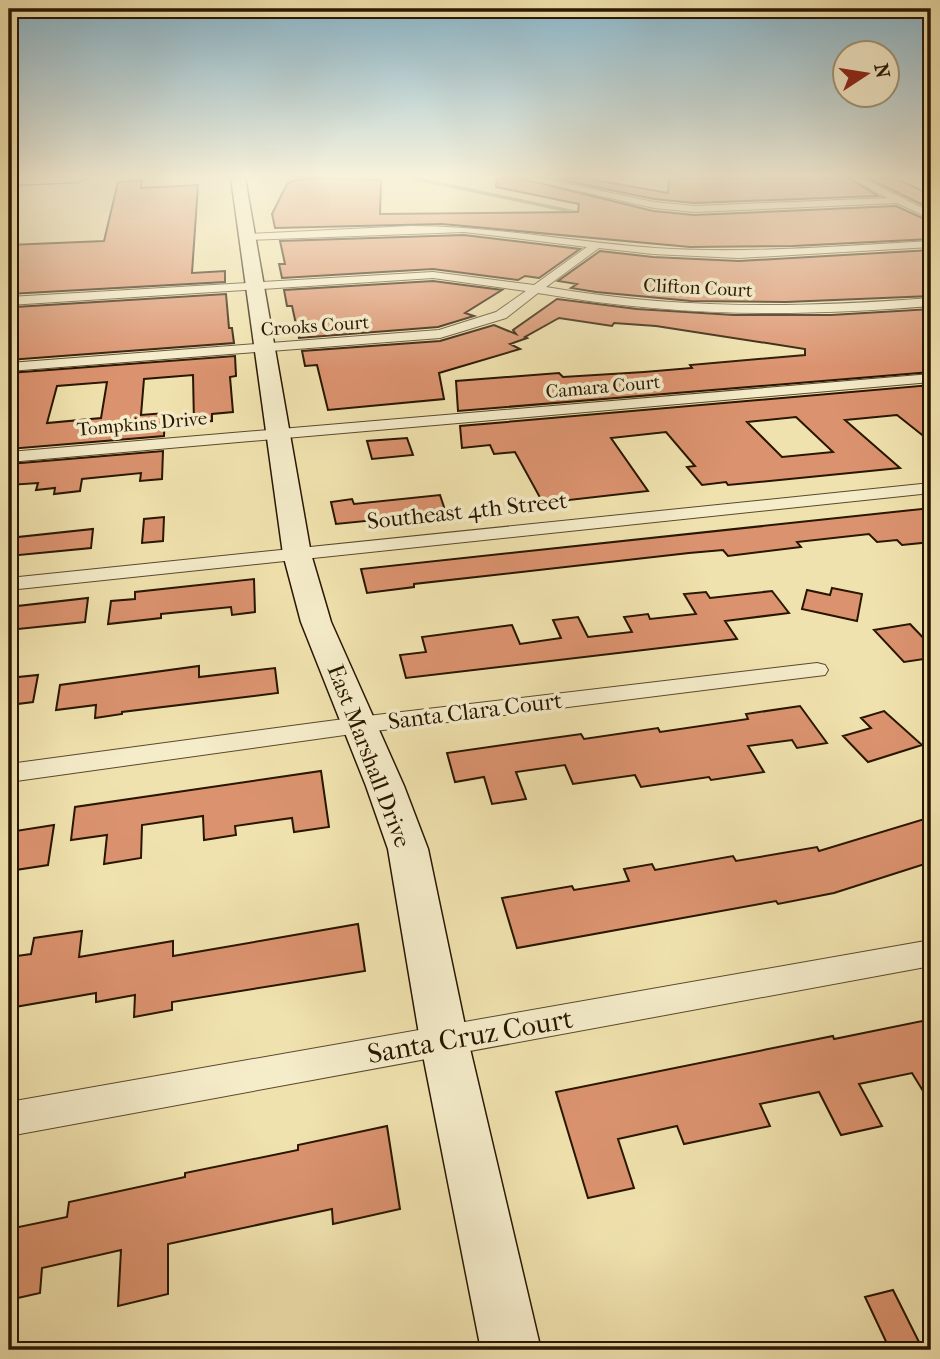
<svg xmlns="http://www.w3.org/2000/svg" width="940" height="1359" font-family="'IM FELL French Canon',serif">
<rect width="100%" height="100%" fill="#f0e2ae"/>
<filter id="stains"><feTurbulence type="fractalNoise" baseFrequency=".00286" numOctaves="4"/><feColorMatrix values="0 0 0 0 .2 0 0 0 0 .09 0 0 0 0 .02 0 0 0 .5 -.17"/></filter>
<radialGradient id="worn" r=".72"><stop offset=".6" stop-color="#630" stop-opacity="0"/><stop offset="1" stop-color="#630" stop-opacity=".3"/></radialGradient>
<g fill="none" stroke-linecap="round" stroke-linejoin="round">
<!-- stream -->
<path stroke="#6c7b66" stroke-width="3.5" d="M413 178 584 214"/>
</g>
<!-- building -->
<path fill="#db936f" stroke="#281601" stroke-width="2" fill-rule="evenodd" d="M320 178 381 180 380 214 578 212 579 204 496 187 497 178H519L653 211 694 215 896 206 931 222V239L793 246 690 247 442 224 275 228 272 214 287 184 295 180Z
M552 178H584L668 193 669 178H849L878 196 694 203 654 199Z
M868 178H895L931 195V209Z
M142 180 141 188 198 185 192 273 225 271V282L9 294V245L104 241 118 182Z
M464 235 580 249 539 278 525 276 518 280 433 269 282 278 279 264H285L280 241Z
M931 250V296L786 302 691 301 596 292 571 288 577 284 558 281 600 251 653 257 739 261Z
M433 281 502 290 465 313 474 316 438 327 299 338 292 306H287L284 290Z
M226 294 229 328H232L234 343 9 360V323L15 307Z
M557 299 637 309 734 315H831L931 309V372L458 411 456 381 559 373 563 377 644 372 692 368 690 365 805 355V349L656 326 614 323 612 326 559 318 525 337 527 338 510 344 520 349 439 373 444 399 328 410 317 365 305 366 302 351 440 341 494 325 516 334 513 330Z
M235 356 236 376 230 377 233 412 212 414V421L194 423 193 375 144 379 141 415 165 413 164 436 9 449V373ZM107 382 101 418 47 423 57 386Z
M931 385V442L897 415 845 420 900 468 728 485 726 482 702 485 687 467 695 466 666 432 611 438 648 491 543 503 515 452 494 454 490 445 462 448 460 426ZM796 417 833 452 782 457 747 422Z
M407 438 413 455 372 459 367 441Z
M163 451 162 479 140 481 141 473 82 479 80 491 54 494 55 488 36 490 38 483 9 485V464Z
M440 495 446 513 336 524 331 502 352 499 354 504Z
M931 508V542L902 545 897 540 877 542 869 534 797 542 801 547 728 556 723 550 689 553 414 584V587L367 593 361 569Z
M164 517 163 541 142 543 144 519Z
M93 529 91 548 9 556V538Z
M254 579 255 612 232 615 231 607 161 614V618L108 624 111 601 135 599V592Z
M832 588 862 594 857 621 802 609 807 590 830 595Z
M772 591 789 613 725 621 737 639 406 678 400 655 426 652 422 637 512 625 520 644 561 638 553 620 578 617 588 637 632 632 624 617 648 614 650 619 696 614 684 594 706 592 710 598Z
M88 598 85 622 9 630V607Z
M910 624 931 646V658L904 662 874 630Z
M199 666V677L275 668 278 693 122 712V714L95 718 96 705 56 710 60 685Z
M38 675 33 702 9 705V678Z
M800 706 827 743 797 748 792 740 748 746 764 772 711 780 709 777 641 787 635 775 573 784 565 765 516 772 526 799 492 804 484 777 455 782 447 753 581 734 584 739 658 728 660 732 748 719 746 714Z
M884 711 922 745 868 762 843 736 871 728 861 718Z
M321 771 329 827 294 832 292 818 235 826 236 835 204 840 203 816 142 825 141 858 104 864 107 835 71 840 75 807Z
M931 817V862L834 893 778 904 776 901 517 948 502 898 572 886 574 890 629 881 624 869 652 864 655 870 733 856 736 861 817 847 819 851Z
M54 825 48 865 9 871V832Z
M358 924 365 971 172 1002V1010L134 1017 135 995 96 1002V993L9 1008V957L31 954 34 938 82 931 79 957 173 941V956Z
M922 1021 931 1035V1104L912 1073 859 1084 882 1126 841 1135 819 1092 760 1104 770 1126 684 1144 677 1126 618 1139 634 1188 588 1198 556 1092 833 1036 834 1039Z
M387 1126 400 1209 333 1224 332 1209 168 1244V1294L118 1306 121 1250 42 1268 40 1293 9 1300V1229L67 1217 69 1202 185 1177V1173L298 1150V1145Z
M893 1290 923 1350H890L865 1297Z"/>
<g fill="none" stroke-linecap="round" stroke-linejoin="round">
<defs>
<path id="street" d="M522 178H539L654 202 694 206 887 198 851 178H862L931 212V219L897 203 694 212 654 208Z
M411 226C493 226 573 242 655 248 747 254 839 246 931 241V247L739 258 653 254 599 248 546 287C679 310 798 308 931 298V306C793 317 675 317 538 293L506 318 440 338 9 371V363L439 330 496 312 526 291 433 278 9 305V297L433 272 534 285 587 247 464 232 248 240 243 237 248 234Z
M931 374V382L9 462V452Z
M931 483V493L9 590V578Z
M817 663 825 665 828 670 825 675 359 733 9 782V764L359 717Z
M931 940V966L9 1136V1102Z"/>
<path id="secondary" d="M9 178H85L78 182 9 185Z
M231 178H245L311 554 331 622 404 786 428 849 468 1040 541 1350H481L420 1040 388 849 366 786 301 622 283 554Z"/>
</defs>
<!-- street casing -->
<use href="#street" stroke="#5a492c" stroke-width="2"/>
<!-- secondary casing -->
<use href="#secondary" stroke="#281601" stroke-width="3"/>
<!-- street -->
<use href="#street" fill="#f5ecca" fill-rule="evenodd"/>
<!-- secondary -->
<use href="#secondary" fill="#f5ecca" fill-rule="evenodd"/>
</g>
<!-- sky -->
<linearGradient id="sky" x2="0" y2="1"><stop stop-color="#89b8cf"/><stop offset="0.48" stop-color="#f8f2db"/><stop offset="1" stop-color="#f8f2db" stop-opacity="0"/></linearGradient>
<rect width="940" height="368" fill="url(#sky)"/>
<g text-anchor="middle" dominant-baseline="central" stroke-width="7" stroke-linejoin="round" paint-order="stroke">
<!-- far-street labels -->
<g font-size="19" fill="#281601" stroke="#f5ecca">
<text transform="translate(698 288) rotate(3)">Clifton Court</text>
<text transform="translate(315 326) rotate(-4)">Crooks Court</text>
<text transform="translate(603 387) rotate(-5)">Camara Court</text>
<text transform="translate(142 424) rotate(-5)">Tompkins Drive</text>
</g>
<!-- street labels -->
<g font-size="23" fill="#281601" stroke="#f5ecca">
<text transform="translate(467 511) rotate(-6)">Southeast 4th Street</text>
<text transform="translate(475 711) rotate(-7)">Santa Clara Court</text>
<text transform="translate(369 756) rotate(69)">East Marshall Drive</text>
</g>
<!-- near-street labels -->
<g font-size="28" fill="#281601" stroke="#f5ecca">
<text transform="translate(470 1036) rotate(-10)">Santa Cruz Court</text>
</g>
</g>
<!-- margin -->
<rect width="940" height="1359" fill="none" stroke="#f0e2ae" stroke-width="35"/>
<rect x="10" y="10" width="919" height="1338" fill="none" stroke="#281601" stroke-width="3.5"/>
<rect x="18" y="18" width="905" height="1324" fill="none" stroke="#281601" stroke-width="2"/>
<!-- north arrow -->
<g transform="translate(866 74) rotate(78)"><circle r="33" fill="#f5ecca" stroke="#a3967a" stroke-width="2"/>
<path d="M0-5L12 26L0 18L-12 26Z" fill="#8f2418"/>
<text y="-10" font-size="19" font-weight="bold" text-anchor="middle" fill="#281601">N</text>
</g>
<rect width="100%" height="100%" filter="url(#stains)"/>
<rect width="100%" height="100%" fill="url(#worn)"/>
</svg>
